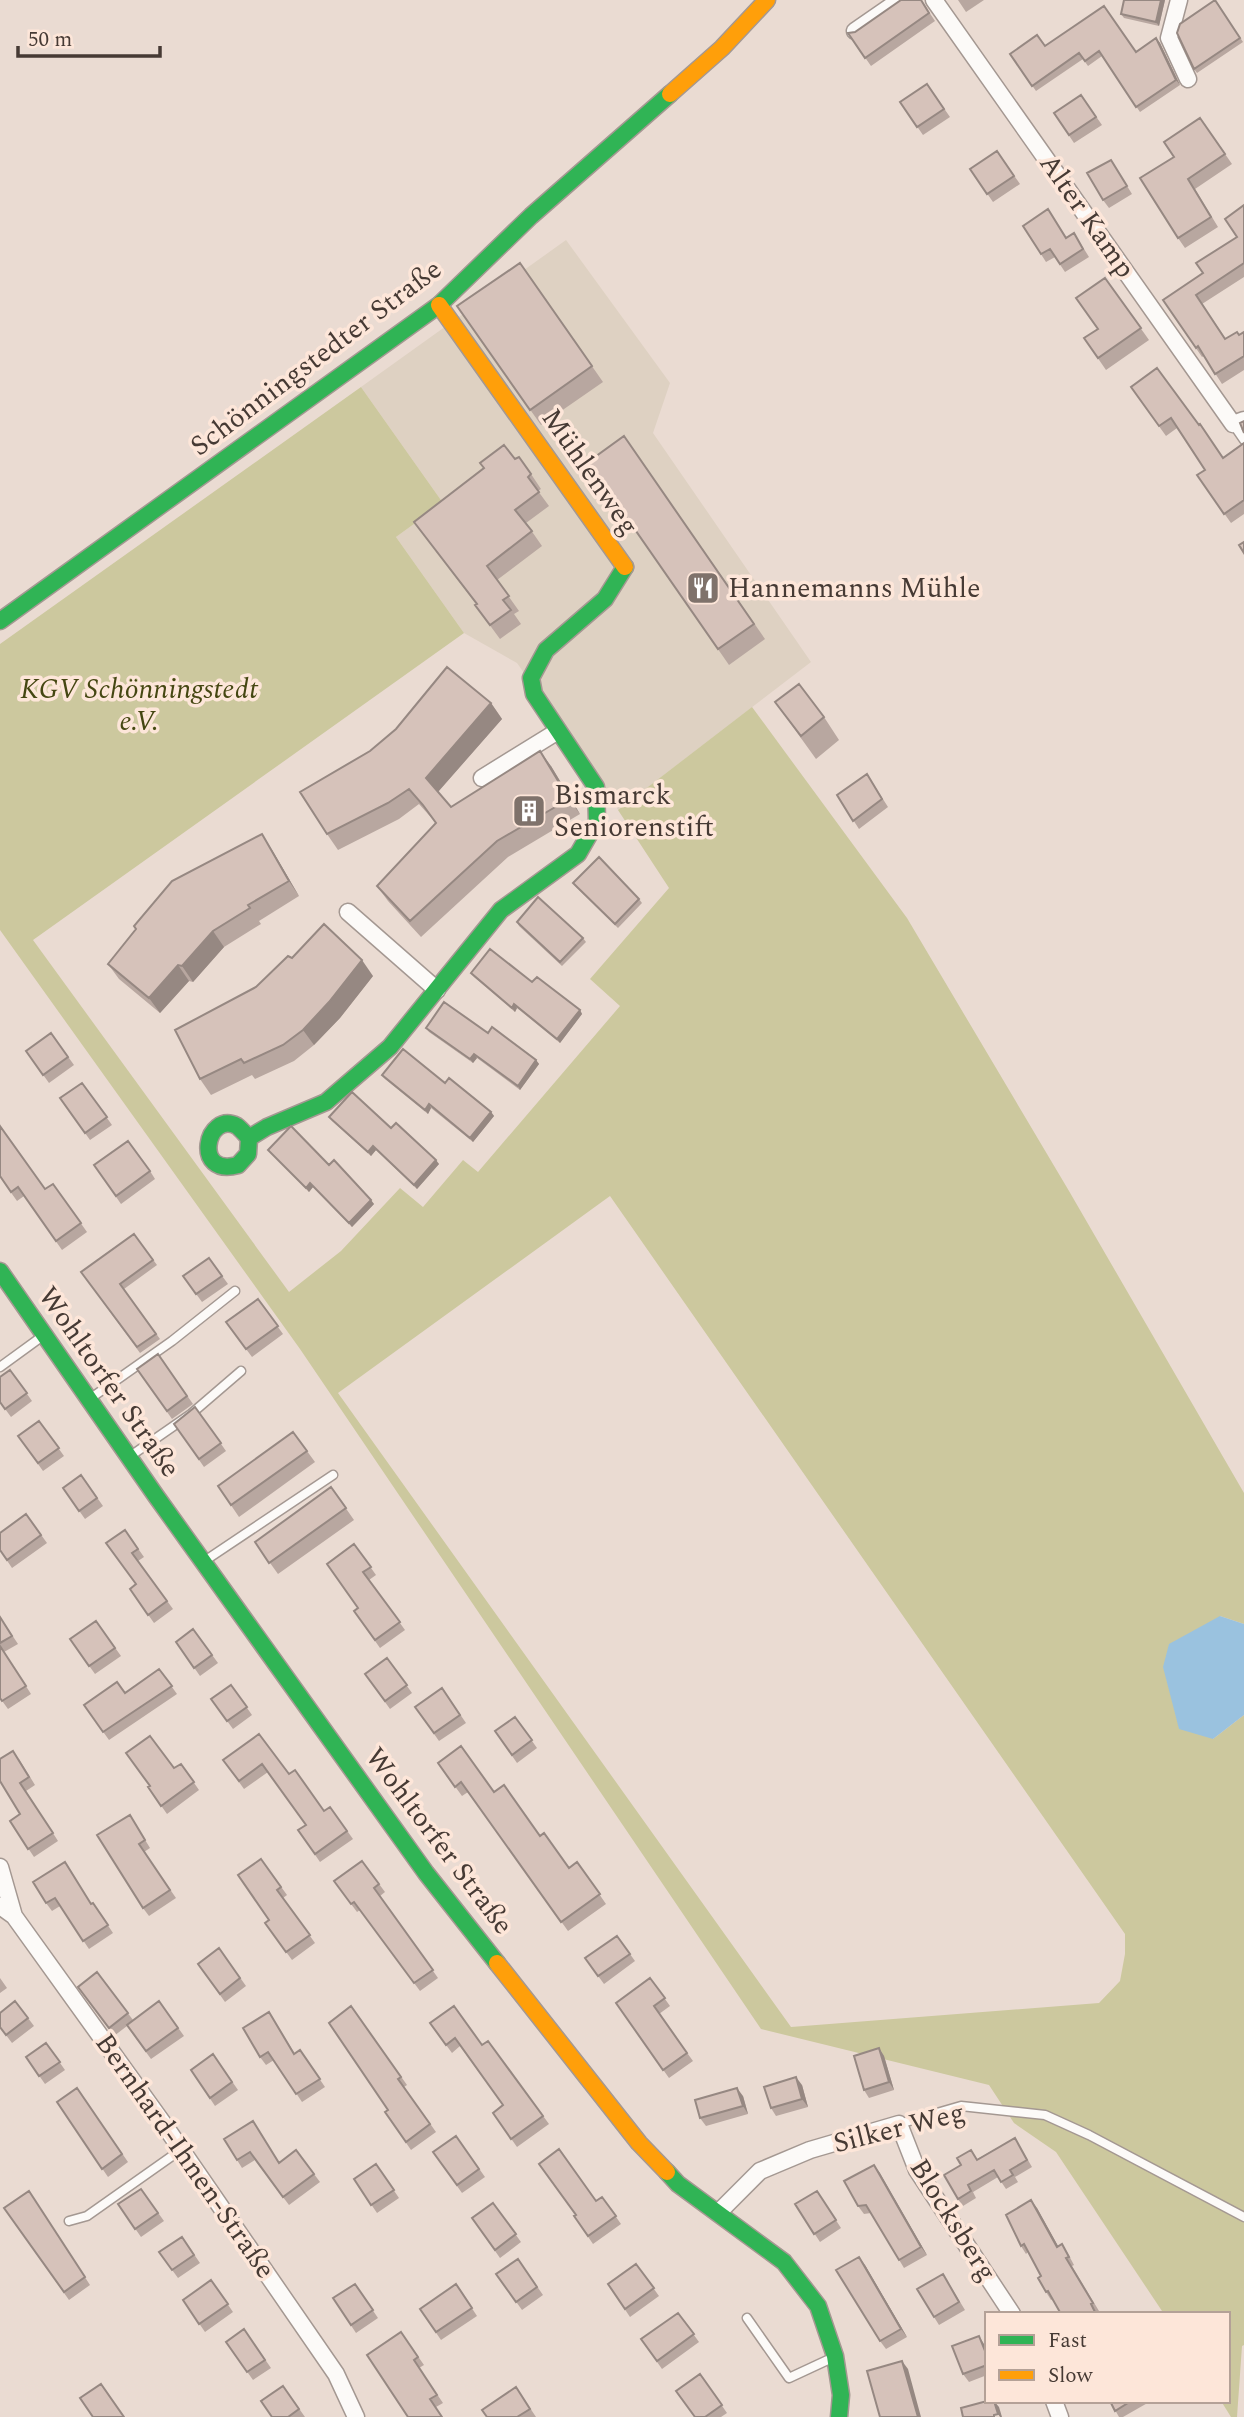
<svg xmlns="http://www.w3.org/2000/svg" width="1244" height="2417" font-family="Spectral,serif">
<rect width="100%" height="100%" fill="#eadbd2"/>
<!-- commercial -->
<path fill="#ded1c2" d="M566 240 670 383 653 433 811 662 618 810 611 796 517 663 464 633 396 537 443 503 361 387Z"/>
<!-- green -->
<path fill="#ccc89e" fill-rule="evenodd" d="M361 387 443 503 396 537 464 633 33 940 289 1292 341 1251 400 1188 423 1207 463 1160 478 1172 620 1006 590 979 669 888 618 810 752 707 907 918 1069 1191 1244 1493V1624L1220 1616 1213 1739 1244 1715V2345L1242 2346 1237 2417H1231L1221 2401H1228V2314H1164L1056 2152 1014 2123 989 2085 761 2029 300 1349 0 930V644ZM610 1196 1125 1934V1954L1120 1981 1099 2003 791 2027 338 1393Z"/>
<!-- water -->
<path fill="#9ac2df" d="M1220 1616 1244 1624V1715L1213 1739 1179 1729 1163 1667 1169 1644Z"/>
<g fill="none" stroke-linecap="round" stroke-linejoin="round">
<defs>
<path id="lane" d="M1233 424 1244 440
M0 1367 44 1335
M91 1398 172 1341 235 1291
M129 1457 191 1414 241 1371
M203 1562 333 1475
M899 2124 961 2106 1045 2115 1089 2135 1244 2217
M69 2221 87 2216 182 2149
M747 2318 789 2378 832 2358"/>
<path id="street" d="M934 0 1233 424 1244 420
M1179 0 1169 38 1188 79
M855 31 900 0
M482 778 558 731
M348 912 437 990
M0 1867 14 1916
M0 1906 14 1916 165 2126 336 2374 356 2417
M718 2213 760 2171 810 2150 899 2124 917 2170 1012 2314
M1054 2401 1060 2417"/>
<path id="fast" d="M0 621 439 305 531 216 670 94
M249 1138 248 1154 238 1165C192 1178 206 1110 237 1126 241 1129 245 1134 249 1138L267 1127 326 1102 390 1047 501 910 578 854 597 821 596 787 534 694 531 678 546 650 605 599 625 567
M0 1271 156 1496 426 1873 497 1963
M667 2172 678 2184 784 2262 818 2306 835 2356 841 2395 839 2417"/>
<path id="slow" d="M670 94 722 48 767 0
M439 305 625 567
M497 1963 639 2143 667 2172"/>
</defs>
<!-- lane casing -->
<use href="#lane" stroke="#a49892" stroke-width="11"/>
<!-- street casing -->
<use href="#street" stroke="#a49892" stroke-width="19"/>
<!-- fast casing -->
<use href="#fast" stroke="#a49892" stroke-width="19"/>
<!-- slow casing -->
<use href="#slow" stroke="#a49892" stroke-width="19"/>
<!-- lane -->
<use href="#lane" stroke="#fcfaf8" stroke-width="8"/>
<!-- street -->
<use href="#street" stroke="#fcfaf8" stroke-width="16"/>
<!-- fast -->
<use href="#fast" stroke="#30b455" stroke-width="16"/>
<!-- slow -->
<use href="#slow" stroke="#ff9f0a" stroke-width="16"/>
</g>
<!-- wall -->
<path fill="#b8a7a0" d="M921 0 935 21 871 66 848 33 855 32Z
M958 0H984L966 12Z
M1165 0 1159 26 1124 18 1121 14Z
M1215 0 1243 42 1197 73 1194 69Z
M1156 38 1160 43 1180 85 1140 112 1102 56 1088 66 1083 59 1036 91 1010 54 1045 46 1136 52Z
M927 84 950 117 923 135 900 102Z
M1081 95 1102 125 1074 143 1054 113Z
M1200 118 1232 164 1195 189 1218 227 1185 248 1178 238 1174 157Z
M997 151 1020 184 993 202 970 169Z
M1111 160 1132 194 1109 208 1103 200Z
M1244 205V277L1202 304 1226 339 1239 335 1244 332V370L1222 384 1204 356 1202 357 1163 300 1203 273 1237 237Z
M1023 226 1067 238 1074 233 1089 257 1065 272 1055 257 1046 262Z
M520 263 603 382 541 425 457 306Z
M1105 278 1149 340 1106 370 1084 338 1098 329Z
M1131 387 1223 458 1244 443V514L1231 523 1197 475 1205 470 1177 428 1166 436Z
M624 436 765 639 729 665 588 462Z
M515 459 531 474 541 489 538 491 549 506 526 523 542 546 497 580 519 611 514 614 521 624 500 639 475 605 476 604 414 522 484 468Z
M775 702 824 717 839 740 816 759Z
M491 703 502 719 438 792 451 807 551 766 580 814 508 857 421 937 388 901 377 886 436 823 419 804 399 819 338 850 327 834Z
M867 774 888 807 859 829 837 795Z
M272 850 299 896 259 921 261 924 224 947 193 982 189 981 160 1013 119 979 108 964Z
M573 883 639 899 642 903 618 928 576 887Z
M517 922 583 938 586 942 562 966 519 926Z
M292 958 373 976 340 1018 314 1045 294 1061 255 1079 252 1075 211 1095 200 1079 256 987Z
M471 973 532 982 580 1010 582 1014 560 1043 517 1008 515 1012 474 977Z
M426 1028 488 1033 536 1060 539 1064 520 1090 477 1058 473 1063 429 1032Z
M51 1033 74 1065 49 1083 26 1051Z
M382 1075 445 1083 491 1112 494 1116 473 1142 431 1108 428 1114 385 1079Z
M82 1083 112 1125 90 1140 60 1098Z
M329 1117 391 1128 439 1164 417 1189 376 1150 371 1156 332 1121Z
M268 1150 329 1165 374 1204 352 1227 313 1187 309 1192Z
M94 1165 150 1171 155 1179 121 1204Z
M0 1177 45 1189 53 1184 87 1232 62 1250 24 1196 17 1201Z
M134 1234 157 1265 124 1289 160 1339 140 1353 81 1272Z
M209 1258 228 1284 202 1302 183 1276Z
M258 1299 283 1334 252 1357 226 1322Z
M158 1354 193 1404 172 1419 137 1369Z
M10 1370 32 1401 11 1417 0 1402Z
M195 1407 226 1451 204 1467 174 1424Z
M39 1421 64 1456 43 1471 18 1436Z
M293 1432 315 1462 239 1517 218 1486Z
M81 1475 103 1506 85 1519 63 1488Z
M331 1487 354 1520 278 1574 255 1542Z
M26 1514 47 1543 12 1568 0 1550Z
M125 1530 144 1557 138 1561 173 1609 154 1623 130 1589 136 1584Z
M354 1544 376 1575 369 1580 405 1630 380 1648 354 1611 358 1608Z
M0 1617 18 1644 4 1652 31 1694 8 1709 0 1698Z
M96 1621 121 1656 95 1674 70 1639Z
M193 1629 218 1663 200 1676 176 1642Z
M387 1658 412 1693 390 1709 365 1674Z
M159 1669 177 1694 109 1740 84 1705 125 1693Z
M231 1685 252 1715 233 1729 211 1699Z
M442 1688 466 1723 439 1741 415 1707Z
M515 1717 537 1748 517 1763 495 1731Z
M259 1734 289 1774 324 1811 330 1807 353 1839 320 1862 298 1830 306 1825 268 1772 244 1789 223 1760Z
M19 1759 35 1785 26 1791 58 1841 34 1857 10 1821 20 1814Z
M438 1763 494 1792 540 1836 569 1868 577 1862 606 1904 568 1931 468 1792 462 1796Z
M181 1764 199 1790 167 1814 148 1787Z
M130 1815 150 1848 144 1852 176 1898 149 1916 143 1908Z
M261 1859 287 1895 283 1898 315 1943 292 1960 265 1923 269 1920Z
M362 1861 385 1892 380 1896 438 1978 420 1991 360 1910 357 1912 334 1881Z
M70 1870 91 1904 93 1903 113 1933 89 1949 60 1906 52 1911 46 1903Z
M617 1936 635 1961 604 1984 585 1958Z
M219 1948 246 1986 225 2002 198 1964Z
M97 1972 133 2020 159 2001 184 2036 151 2059 127 2026 114 2036 78 1987Z
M0 1978 7 1988 0 1993Z
M650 1978 670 2006 659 2014 693 2061 669 2078 616 2003Z
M351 2006 407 2085 404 2087 436 2132 411 2150 385 2112 388 2110Z
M269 2012 295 2054 300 2050 325 2087 302 2102 274 2060 266 2065 260 2057Z
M28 2018 34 2026 12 2043 0 2027Z
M430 2023 482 2045 488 2041 549 2124 517 2147 493 2113 503 2105 460 2046 452 2053Z
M46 2043 65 2070 45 2084 26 2057Z
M879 2048 884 2056 894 2090 869 2098 864 2090Z
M213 2054 238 2090 215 2106 191 2070Z
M802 2085 808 2107 776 2116 771 2108Z
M77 2088 128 2162 108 2177 57 2102Z
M743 2096 748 2114 706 2126 700 2118Z
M456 2136 485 2177 462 2193 433 2152Z
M1015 2138 1032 2167 1015 2177 1018 2182 1006 2189 998 2177 973 2192 976 2198 963 2206 958 2199 961 2165 977 2159Z
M224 2139 280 2162 296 2150 320 2182 289 2205 255 2160 242 2168Z
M376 2164 399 2198 377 2213 354 2179Z
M874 2165 927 2255 904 2268 871 2213 864 2214 858 2206Z
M141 2189 164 2221 141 2237 118 2204Z
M29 2191 90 2285 69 2300 4 2208Z
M817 2191 841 2228 820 2242 795 2204Z
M602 2197 621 2224 593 2244 574 2216Z
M493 2203 521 2242 500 2258 472 2218Z
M1037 2208 1058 2246 1067 2252 1074 2265 1072 2266 1099 2311 1096 2312 1097 2314H1061L1053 2299 1051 2300 1046 2292 1041 2276 1028 2252 1026 2254 1021 2246Z
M182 2237 200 2263 178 2278 159 2252Z
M518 2259 543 2295 522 2310 496 2274Z
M636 2264 659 2296 630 2317 608 2284Z
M865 2265 907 2337 886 2349 880 2341Z
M943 2274 965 2310 939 2325 934 2317Z
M211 2280 233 2312 205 2332 183 2300Z
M355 2284 378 2318 356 2333 333 2298Z
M456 2284 477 2316 441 2340 420 2309Z
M678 2313 699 2342 662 2369 641 2339Z
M244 2329 271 2368 253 2380 226 2342Z
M401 2332 424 2365 419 2368 443 2403 436 2407 408 2417Z
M984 2344 987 2350V2375L969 2382 963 2374Z
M700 2374 727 2413 721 2417H695Z
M283 2386 305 2417H272Z
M516 2387 536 2417H487Z
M1110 2401H1151L1123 2417H1119Z"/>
<!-- shaded-wall -->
<path fill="#968882" d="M1161 0H1165L1159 26 1156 22Z
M1156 38 1160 43 1180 85 1176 80Z
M491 703 502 719 437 793 426 778Z
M540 751 551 766 580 814 569 799Z
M262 834 272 850 299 896 289 881Z
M213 931 224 947 193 982 182 966Z
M362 960 373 976 340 1018 314 1045 303 1030Z
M178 965 189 981 160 1013 149 998Z
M514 1004 517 1008 515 1012 512 1008Z
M580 1010 582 1014 560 1043 557 1039Z
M474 1054 477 1058 473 1063 470 1059Z
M536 1060 539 1064 520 1090 518 1086Z
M429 1104 431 1108 428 1114 425 1110Z
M491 1112 494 1116 473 1142 470 1138Z
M373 1146 376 1150 371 1156 368 1152Z
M436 1160 439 1164 417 1189 414 1185Z
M310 1183 313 1187 309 1192 306 1188Z
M371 1200 374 1204 352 1227 349 1223Z
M879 2048 884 2056 894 2090 889 2082Z
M796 2077 802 2085 808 2107 802 2099Z
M737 2088 743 2096 748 2114 743 2106Z
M874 2165 880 2173 927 2255 921 2247Z
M1031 2200 1037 2208 1063 2255 1057 2247Z
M859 2257 865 2265 907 2337 901 2329Z
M979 2336 984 2344 987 2350V2356Z
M902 2361 908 2369 921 2417H918Z
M994 2401 999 2407 1002 2417H1000L998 2414Z"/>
<!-- building -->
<path fill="#d6c2ba" stroke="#968882" stroke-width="2" d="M901 0H921L929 13 865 58 848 33 855 32Z
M1124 0H1161L1156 22 1121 14Z
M1215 0 1240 38 1194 69 1177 33 1180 24Z
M1104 6 1136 52 1156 38 1176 80 1136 107 1099 51 1085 61 1079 53 1032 86 1010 54 1037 35 1045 46Z
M927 84 944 109 917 127 900 102Z
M1081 95 1096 117 1069 135 1054 113Z
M1200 118 1225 154 1188 179 1211 217 1178 238 1140 178 1174 157 1164 142Z
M997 151 1014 176 987 194 970 169Z
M1111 160 1127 186 1103 200 1087 173Z
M1244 205V263L1196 295 1225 339 1237 332 1239 335 1244 332V356L1215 374 1198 346 1196 348 1163 300 1203 273 1196 263 1237 237 1225 219Z
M1048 209 1066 238 1074 233 1083 249 1060 264 1050 249 1041 254 1023 226Z
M520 263 592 366 530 410 457 306Z
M1105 278 1141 328 1098 358 1084 338 1098 329 1076 298Z
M1157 368 1199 425 1200 424 1223 458 1244 443V500L1224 514 1197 475 1205 470 1171 418 1159 426 1131 387Z
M1244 421V433L1240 423Z
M624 436 754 624 718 649 588 462Z
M504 445 515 459 519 457 531 474 528 477 539 492 515 510 532 531 487 566 509 596 503 600 511 610 490 625 475 605 477 604 414 522 484 468 480 463Z
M1244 542V553L1239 545Z
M447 667 491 703 426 778 451 807 540 751 569 799 497 841 410 921 377 886 436 823 423 805 409 789 388 803 327 834 300 792 370 751 396 729Z
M799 684 824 717 801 736 775 702Z
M867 774 882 799 853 821 837 795Z
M262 834 289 881 248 905 250 908 213 931 182 966 178 965 149 998 108 964 136 929 134 926 172 881Z
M599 857 639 899 615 924 573 883Z
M538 897 583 938 560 962 517 922Z
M324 924 362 960 329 1002 303 1030 283 1045 244 1063 241 1059 200 1079 175 1030 256 987 288 956 292 958Z
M490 949 532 982 537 977 580 1010 557 1039 514 1004 512 1008 471 973Z
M444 1002 488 1033 492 1027 536 1060 518 1086 474 1054 470 1059 426 1028Z
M51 1033 68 1057 43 1075 26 1051Z
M403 1049 445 1083 449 1078 491 1112 470 1138 429 1104 425 1110 382 1075Z
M82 1083 107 1117 85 1133 60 1098Z
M352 1092 391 1128 396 1123 436 1160 414 1185 373 1146 368 1152 329 1117Z
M0 1126 45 1189 53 1184 81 1223 56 1241 18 1187 11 1192 0 1176Z
M291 1126 329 1165 334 1160 371 1200 349 1223 310 1183 306 1188 268 1150Z
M128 1141 150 1171 116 1196 94 1165Z
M134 1234 153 1260 120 1284 156 1334 137 1347 81 1272Z
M209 1258 222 1276 196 1294 183 1276Z
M258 1299 278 1326 246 1349 226 1322Z
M158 1354 187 1396 167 1411 137 1369Z
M10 1370 27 1393 5 1409 0 1402V1377Z
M195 1407 221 1443 199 1459 174 1424Z
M39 1421 59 1448 38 1463 18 1436Z
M293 1432 307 1451 231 1505 218 1486Z
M81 1475 97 1498 79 1511 63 1488Z
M331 1487 346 1508 269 1563 255 1542Z
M26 1514 41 1535 7 1560 0 1550V1533Z
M125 1530 138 1549 132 1553 167 1601 148 1615 130 1589 136 1584 106 1543Z
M354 1544 371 1567 363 1572 400 1622 375 1640 354 1611 358 1608 327 1564Z
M0 1617 12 1636 0 1643Z
M96 1621 115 1648 89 1666 70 1639Z
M193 1629 212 1655 194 1668 176 1642Z
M0 1646 26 1686 2 1701 0 1698Z
M387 1658 407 1685 385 1701 365 1674Z
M159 1669 172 1686 103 1732 84 1705 117 1682 125 1693Z
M231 1685 247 1707 227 1721 211 1699Z
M442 1688 460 1715 434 1733 415 1707Z
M515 1717 532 1740 512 1755 495 1731Z
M259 1734 289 1774 295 1770 324 1811 330 1807 347 1831 315 1854 298 1830 306 1825 262 1764 239 1781 223 1760Z
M150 1736 174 1768 181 1764 194 1782 161 1806 148 1787 150 1786 126 1753Z
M461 1746 494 1792 504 1785 540 1836 544 1833 569 1868 577 1862 600 1894 561 1922 461 1782 455 1787 438 1763Z
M13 1751 29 1777 20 1783 53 1833 28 1849 10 1821 20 1814 0 1781V1759Z
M130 1815 145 1840 139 1844 170 1890 143 1908 97 1835Z
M261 1859 281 1887 277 1890 310 1935 286 1952 265 1923 269 1920 238 1875Z
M362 1861 379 1884 374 1888 433 1970 414 1983 354 1902 351 1904 334 1881Z
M65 1862 91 1904 93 1903 108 1925 83 1941 55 1898 46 1903 33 1882Z
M617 1936 630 1954 598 1976 585 1958Z
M219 1948 240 1978 220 1994 198 1964Z
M97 1972 128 2013 109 2028 78 1987Z
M650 1978 665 1998 654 2006 687 2053 663 2070 616 2003Z
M15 2001 28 2018 6 2035 0 2027V2013Z
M159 2001 178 2028 146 2051 127 2025Z
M351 2006 401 2077 398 2079 430 2124 406 2142 385 2112 388 2110 329 2023Z
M454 2006 482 2045 488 2041 543 2116 511 2139 493 2113 503 2105 455 2038 446 2045 430 2023Z
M269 2012 294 2054 300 2050 320 2079 296 2094 268 2052 260 2057 243 2028Z
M46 2043 60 2062 39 2076 26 2057Z
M879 2048 889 2082 864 2090 854 2056Z
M213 2054 232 2082 210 2098 191 2070Z
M796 2077 802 2099 771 2108 764 2087Z
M77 2088 122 2154 102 2169 57 2102Z
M737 2088 743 2106 700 2118 695 2100Z
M253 2121 279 2163 296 2150 314 2174 283 2197 250 2152 237 2160 224 2139Z
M456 2136 479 2169 457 2185 433 2152Z
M1015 2138 1027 2160 1010 2170 1013 2175 1001 2182 994 2170 968 2185 971 2191 958 2199 944 2175 961 2165 957 2158 971 2150 977 2160Z
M559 2149 596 2201 602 2197 616 2216 588 2236 574 2216 576 2215 539 2164Z
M376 2164 394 2190 371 2205 354 2179Z
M874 2165 921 2247 899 2260 866 2205 858 2206 844 2181Z
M141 2189 158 2213 135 2229 118 2204Z
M29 2191 85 2277 64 2292 4 2208Z
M817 2191 836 2220 814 2234 795 2204Z
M1031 2200 1057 2247 1062 2244 1069 2257 1066 2258 1093 2303 1091 2304 1096 2314H1061L1048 2291 1046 2292 1038 2278 1041 2276 1024 2244 1021 2246 1006 2215Z
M493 2203 516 2234 495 2250 472 2218Z
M182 2237 194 2255 172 2270 159 2252Z
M859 2257 901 2329 880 2341 836 2270Z
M518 2259 537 2287 516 2302 496 2274Z
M636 2264 654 2288 625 2309 608 2284Z
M943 2274 959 2302 934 2317 917 2289Z
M211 2280 228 2304 199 2324 183 2300Z
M355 2284 373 2310 351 2325 333 2298Z
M456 2284 472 2308 436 2332 420 2309Z
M678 2313 694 2334 657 2361 641 2339Z
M244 2329 265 2360 247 2372 226 2342Z
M401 2332 418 2357 414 2360 437 2395 430 2399 442 2417H408L367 2355Z
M979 2336 987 2356V2365L963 2374 952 2346Z
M902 2361 918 2417H880L867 2371Z
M700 2374 722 2405 705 2417H695L676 2391Z
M101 2384 124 2417H93L80 2398Z
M283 2386 299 2409 288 2417H272L261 2401Z
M516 2387 530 2409 517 2417H487L482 2410Z
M987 2401H994L998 2414 994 2415V2417H963L961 2408Z
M1110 2401H1131L1115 2411Z"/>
<!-- icons -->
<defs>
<symbol id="restaurant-square" viewBox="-11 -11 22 22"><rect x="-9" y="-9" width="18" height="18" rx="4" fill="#7f726b" stroke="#fde6d9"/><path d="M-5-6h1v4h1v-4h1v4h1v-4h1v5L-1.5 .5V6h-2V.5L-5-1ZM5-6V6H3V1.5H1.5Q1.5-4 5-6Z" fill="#fff"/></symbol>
<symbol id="building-square" viewBox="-11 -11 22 22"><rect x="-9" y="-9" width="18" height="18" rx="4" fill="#7f726b" stroke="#fde6d9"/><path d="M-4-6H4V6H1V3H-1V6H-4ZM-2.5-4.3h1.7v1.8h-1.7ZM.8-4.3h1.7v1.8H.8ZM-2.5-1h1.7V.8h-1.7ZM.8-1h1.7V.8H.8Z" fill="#fff"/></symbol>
</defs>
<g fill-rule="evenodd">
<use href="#restaurant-square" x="684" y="569" width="38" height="38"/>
<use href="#building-square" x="510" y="792" width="38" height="38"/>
</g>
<g text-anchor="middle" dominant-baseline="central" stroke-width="7" stroke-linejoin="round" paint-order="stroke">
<!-- street labels -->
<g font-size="28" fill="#463a34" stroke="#fde6d9">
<text transform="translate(1087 216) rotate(55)">Alter Kamp</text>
<text transform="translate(316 358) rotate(-37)">Schönningstedter Straße</text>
<text transform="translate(590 472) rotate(55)">Mühlenweg</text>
<text transform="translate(109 1382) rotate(55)">Wohltorfer Straße</text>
<text transform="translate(439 1841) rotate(53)">Wohltorfer Straße</text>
<text transform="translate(899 2128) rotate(-14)">Silker Weg</text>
<text transform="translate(185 2156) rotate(55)">Bernhard-Ihnen-Straße</text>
<text transform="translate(953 2220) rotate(58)">Blocksberg</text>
</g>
<!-- poi labels -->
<g font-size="28" fill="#463a34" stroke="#fde6d9" text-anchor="start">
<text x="728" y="588">Hannemanns Mühle</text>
<text x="554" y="795">Bismarck<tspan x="554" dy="32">Seniorenstift</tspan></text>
</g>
<!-- park labels -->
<g font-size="28" font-style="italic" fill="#454712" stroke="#fde6d9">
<text x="139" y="689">KGV Schönningstedt<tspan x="139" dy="32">e.V.</tspan></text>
</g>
</g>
<!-- legend -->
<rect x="985" y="2312" width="245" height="91" fill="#fde6d9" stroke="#b4a197" stroke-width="2"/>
<rect x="999" y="2335" width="35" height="10" fill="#30b455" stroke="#b4a197" stroke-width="2"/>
<text x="1048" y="2347" font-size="21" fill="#463a34">Fast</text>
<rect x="999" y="2370" width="35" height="10" fill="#ff9f0a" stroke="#b4a197" stroke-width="2"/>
<text x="1048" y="2382" font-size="21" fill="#463a34">Slow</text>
<!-- scale -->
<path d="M18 46v10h142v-10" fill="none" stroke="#463a34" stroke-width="3.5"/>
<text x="28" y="46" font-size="21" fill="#463a34" stroke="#fde6d9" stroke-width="5" paint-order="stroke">50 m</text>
</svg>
